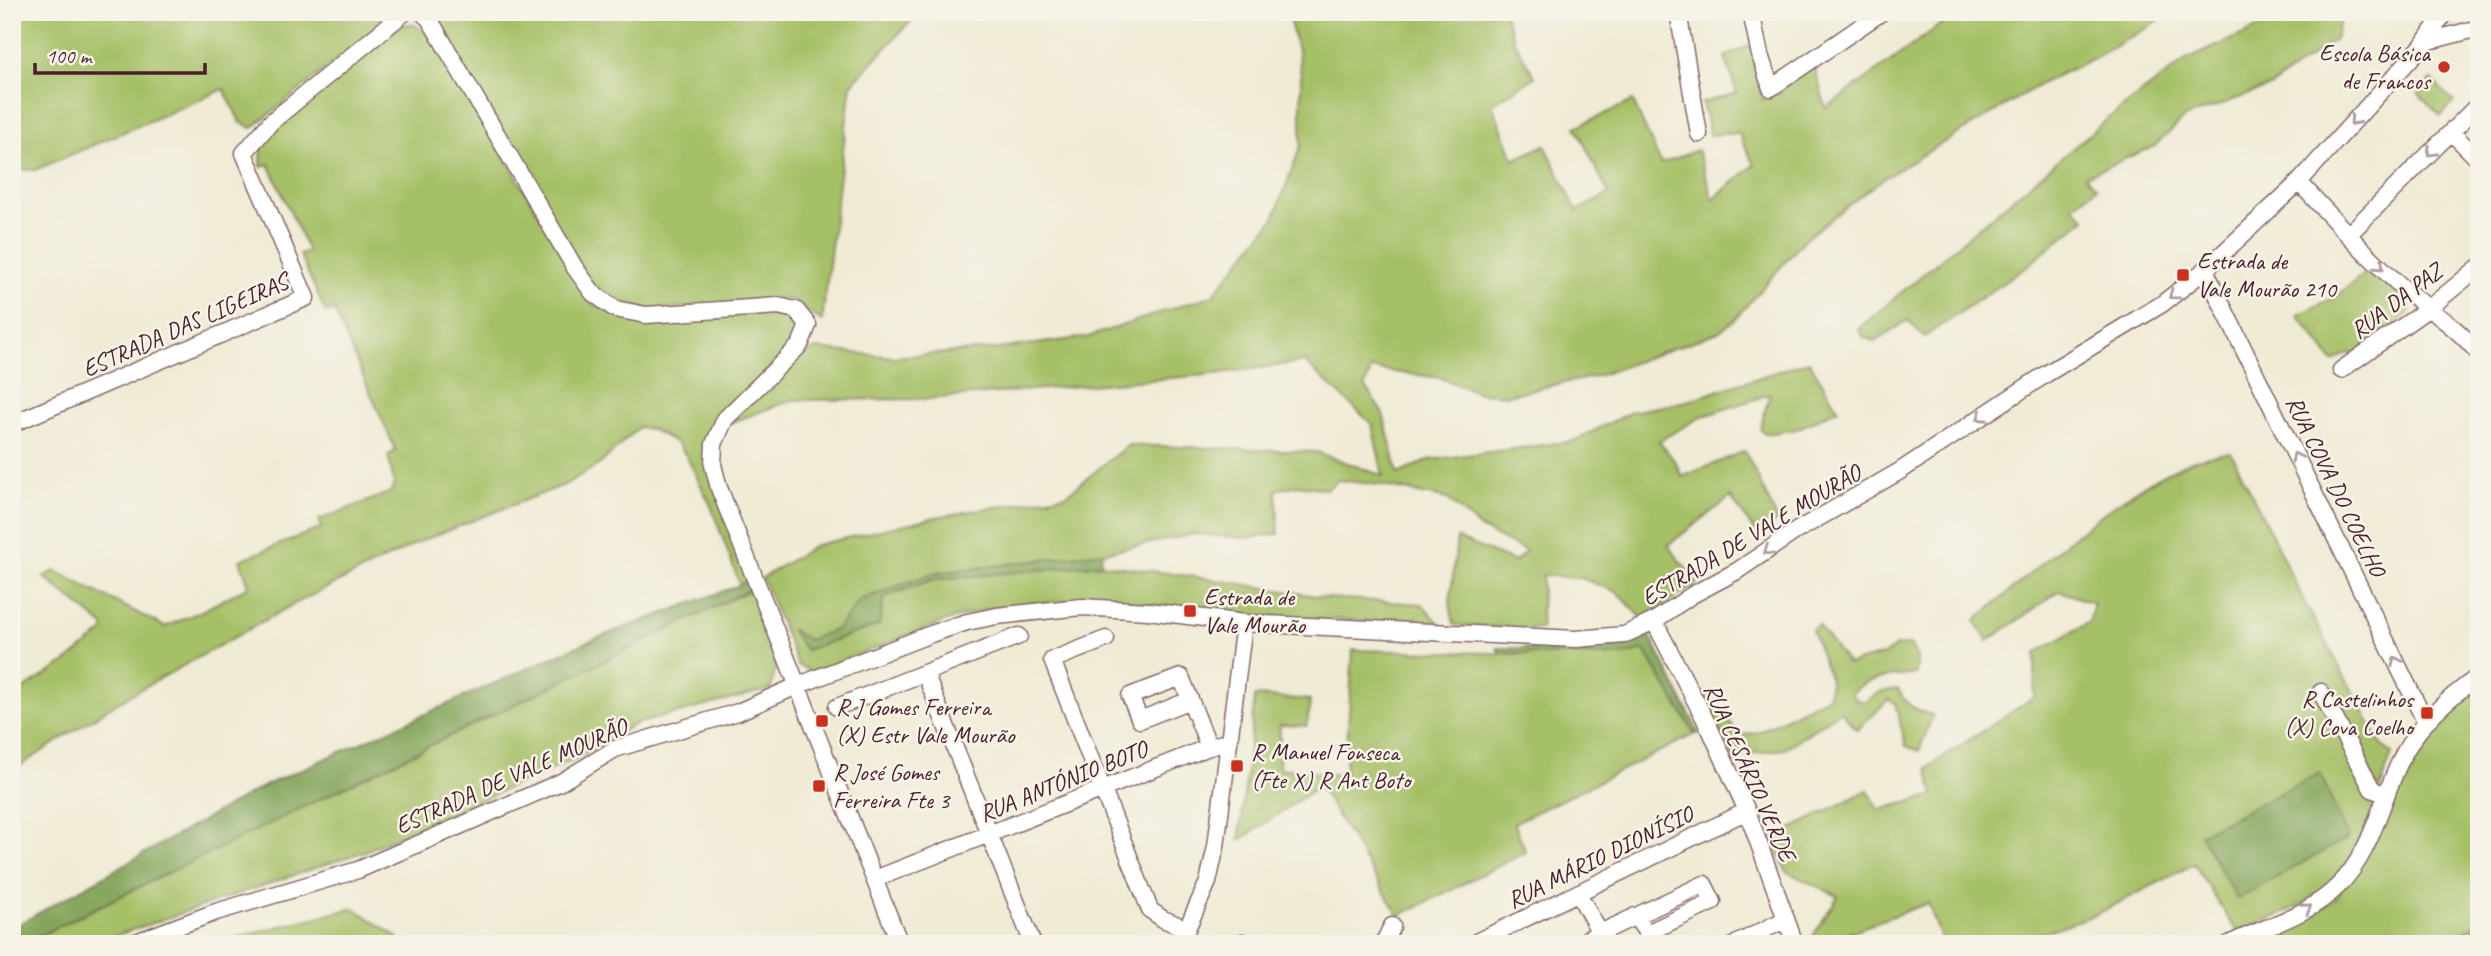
<svg xmlns="http://www.w3.org/2000/svg" width="2491" height="956" font-family="Caveat,sans-serif">
<rect width="100%" height="100%" fill="#f7f3e8"/>
<filter id="ink" filterUnits="userSpaceOnUse"><feTurbulence type="fractalNoise" baseFrequency=".0143" numOctaves="2"/><feDisplacementMap in="SourceGraphic" scale="14" xChannelSelector="R" yChannelSelector="G"/><feConvolveMatrix kernelMatrix="1 2 1 2 8 2 1 2 1" color-interpolation-filters="sRGB"/></filter>
<filter id="wash" filterUnits="userSpaceOnUse"><feTurbulence type="fractalNoise" baseFrequency=".00686" numOctaves="4" result="noise"/><feDisplacementMap in="SourceGraphic" scale="28" xChannelSelector="R" yChannelSelector="G"/><feGaussianBlur stdDeviation="1.57" result="paint"/><feColorMatrix in="noise" values="0 0 0 0 0 0 0 0 0 0 0 0 0 0 0 0 0 1.4 0 .05"/><feComposite in="paint" operator="in"/></filter>
<g filter="url(#wash)">
<rect width="100%" height="100%" fill="#f0ebd5"/>
<!-- green -->
<path fill="#a5c066" stroke="#787048" stroke-width="2" d="M12 12H397L252 128 240 122 224 89 35 170 12 169Z
M433 12H922L906 26 851 85 822 321 789 299 648 310C625 306 609 298 591 284Z
M1287 12H1504L1514 41 1535 77 1492 104 1514 160 1545 145 1577 211 1609 194 1576 127 1633 101 1661 164 1697 150 1713 199 1754 165 1739 133 1710 135 1702 103 1737 93 1725 57 1751 45 1762 100 1814 66 1826 108 1958 12H2169L2159 21 2092 59 2046 81 1881 180 1806 238 1734 320 1718 332 1597 376 1506 395 1479 393 1441 378 1371 369 1365 386 1383 414 1398 474 1429 460 1574 441 1631 412 1684 402 1809 361 1838 409 1797 429 1766 434 1760 429 1770 394 1701 417 1659 441 1676 463 1682 477 1745 451 1778 521 1755 532 1731 497 1668 545 1697 583 1643 619 1617 592 1581 578 1542 575 1541 629 1454 625 1450 603 1457 538 1515 562 1526 551 1481 529 1448 499 1380 485 1338 480 1327 489 1297 485 1276 490 1279 534 1245 538 1195 534 1090 555 931 574 860 600 837 629 809 640 791 631 806 650 879 625 884 597 932 580 1101 564 1204 578 1328 598 1422 604 1440 624 1234 615 1124 601 1079 599 991 608 946 621 818 670 809 671 798 665 762 578 816 545 936 517 1066 495 1128 445 1317 452 1383 476 1372 424 1305 362 1206 375 928 399 792 400 727 424 802 352 818 349 892 357 998 349 1050 342 1088 337 1213 295 1274 218 1301 145V76L1298 51Z
M2301 12H2343L2335 39 2271 86 2184 118 2155 146 2085 176 2097 188 2073 206 2085 219 2026 267 1924 337 1908 320 1875 341 1865 338 1858 329 2105 121 2184 61 2283 16 2285 21Z
M402 24 415 25 436 40 592 304 618 314 777 311 796 318 800 328 799 335 710 441 750 578 740 585 711 506 687 457 677 443 651 429 639 427 600 464 564 485 423 540 294 604 118 702 12 771V696L66 662 104 631V626L44 577 55 571 165 627 204 610 249 586 240 560 321 528 319 520 391 492 394 483 388 455 396 451 334 310 326 313 300 255 308 251 269 164 261 167 262 139Z
M2432 80 2454 102 2441 116 2418 94Z
M2368 270 2408 303 2410 309 2408 314 2358 353 2347 354 2333 362 2298 315 2337 296Z
M2231 452 2304 601 2381 744 2392 754C2370 815 2362 868 2302 904 2282 916 2259 923 2237 932L2194 864 2097 914 2010 944H1943L1928 903 1818 944H1808L1838 896 1787 872 1771 839 1868 790 1879 810 1934 795 1927 768 2034 697 2036 653 2089 622 2094 603 2059 591 1988 641 1975 621C2043 565 2113 493 2194 460 2206 456 2219 454 2231 452Z
M754 588 778 655 771 689 635 724 579 757 365 851 91 944H22Z
M1818 625 1848 664 1884 655 1896 646 1911 645 1917 658 1916 674C1895 677 1868 675 1852 693L1854 698 1864 702 1880 692 1898 689C1907 706 1914 711 1933 715L1919 751 1906 746 1895 703 1889 699 1857 730 1841 711 1784 749 1733 757 1702 696C1720 700 1730 720 1737 736L1759 732 1829 696 1830 680 1812 630Z
M1353 650 1619 656 1644 650 1695 734 1514 823 1526 852 1399 916 1319 786 1239 841 1255 696 1310 700 1307 726 1280 725 1279 768 1345 776Z
M2479 684V923L2440 944H2248L2318 912 2337 897 2411 753 2433 724Z
M354 908 397 937 402 944H209Z"/>
<!-- forest -->
<path fill="#84a65b" stroke="#676243" stroke-width="2" d="M1102 552 1101 564 932 580 884 597 879 625 806 650 790 629 809 640 837 629 860 600 931 574Z
M750 578 753 588 22 944H12V928L264 786 589 641 740 585Z
M1649 634 1699 733 1695 734 1644 650 1619 656 1500 653 1497 648H1600Z
M2320 773 2348 838 2237 899 2200 834Z
M2479 923V944H2440Z"/>
</g>
<g filter="url(#ink)">
<g fill="none" stroke-linecap="round" stroke-linejoin="round">
<defs>
<path id="minor" d="M422 12 430 20 575 268 593 293 615 309 646 315 778 306 796 310 808 325 800 345 725 419 714 444 713 465 719 488 900 944
M1678 12 1699 134
M1751 12 1760 55 1771 88 1882 12
M2425 42 2479 28
M2451 132 2479 160
M2299 182C2332 218 2365 254 2401 286 2427 309 2457 326 2479 354
M2348 235 2479 104
M2205 270 2426 723
M2341 370 2429 308 2479 267
M12 424 306 298 244 153 271 122 405 12
M1654 621 1710 729 1747 811 1795 944
M1106 639 1052 660 1150 910 1163 919 1187 929
M925 673 1033 944
M2321 692 2372 789 2386 795
M1190 700 1140 720 1130 696 1181 677 1209 747
M837 707 1019 636
M875 879 1209 747 1229 741
M1578 893 1600 933 1704 884 1713 902 1647 933 1635 916
M131 944 216 912 358 870 561 782 615 749 738 712 799 685 931 634 967 622 997 616 1081 607 1148 611 1244 623 1576 639 1624 635 1654 621 1692 595 1737 571 1796 531 1900 471 2046 374 2162 304 2205 270 2299 182 2422 46 2445 12
M1180 944 1208 882 1216 846 1244 623
M1241 944 1242 942
M1383 944 1392 926
M1472 944 1747 811
M1578 944 1600 933
M1736 944 1786 919
M2229 944C2266 926 2308 916 2338 886 2376 849 2381 793 2407 748 2424 719 2452 695 2479 676"/>
</defs>
<!-- minor casing -->
<use href="#minor" stroke="#846666" stroke-width="19"/>
<!-- minor -->
<use href="#minor" stroke="#fff" stroke-width="16"/>
</g>
<!-- one-way arrows -->
<defs><path id="oneway-chevron" d="M-2-3.5L2.5 0L-2 3.5" fill="none" stroke-width="1.6" stroke-linecap="round" stroke-linejoin="round" transform="scale(1.75)"/></defs>
<g stroke="#ae9aa0">
<use href="#oneway-chevron" transform="translate(2354 121) rotate(132)"/>
<use href="#oneway-chevron" transform="translate(2431 152) rotate(135)"/>
<use href="#oneway-chevron" transform="translate(2380 266) rotate(43)"/>
<use href="#oneway-chevron" transform="translate(2173 295) rotate(143)"/>
<use href="#oneway-chevron" transform="translate(1981 417) rotate(147)"/>
<use href="#oneway-chevron" transform="translate(2296 457) rotate(-116)"/>
<use href="#oneway-chevron" transform="translate(1768 551) rotate(146)"/>
<use href="#oneway-chevron" transform="translate(2396 661) rotate(-116)"/>
<use href="#oneway-chevron" transform="translate(2307 908) rotate(-30)"/>
</g>
</g>
<!-- markers -->
<g fill="#c8321e" stroke="#f7f3e8" stroke-width="2.5">
<circle cx="2444" cy="67" r="7"/>
<rect x="2176" y="268" width="14" height="14" rx="3.5"/>
<rect x="1183" y="604" width="14" height="14" rx="3.5"/>
<rect x="2420" y="706" width="14" height="14" rx="3.5"/>
<rect x="815" y="714" width="14" height="14" rx="3.5"/>
<rect x="1230" y="759" width="14" height="14" rx="3.5"/>
<rect x="812" y="779" width="14" height="14" rx="3.5"/>
</g>
<g text-anchor="middle" dominant-baseline="central" stroke-width="5" stroke-linejoin="round" paint-order="stroke">
<!-- poi labels -->
<g font-size="24" fill="#4a1f2b" stroke="#f7f3e8" text-anchor="start">
<text x="2430" y="53" text-anchor="end">Escola Básica<tspan x="2430" dy="28">de Francos</tspan></text>
<text x="2197" y="261">Estrada de<tspan x="2197" dy="28">Vale Mourão 210</tspan></text>
<text x="1204" y="597">Estrada de<tspan x="1204" dy="28">Vale Mourão</tspan></text>
<text x="2413" y="699" text-anchor="end">R Castelinhos<tspan x="2413" dy="28">(X) Cova Coelho</tspan></text>
<text x="836" y="707">R J Gomes Ferreira<tspan x="836" dy="28">(X) Estr Vale Mourão</tspan></text>
<text x="1251" y="752">R Manuel Fonseca<tspan x="1251" dy="28">(Fte X) R Ant Boto</tspan></text>
<text x="833" y="772">R José Gomes<tspan x="833" dy="28">Ferreira Fte 3</tspan></text>
</g>
<!-- street labels -->
<g font-size="24" fill="#4a1f2b" stroke="#f7f3e8">
<text transform="translate(2396 301) rotate(-37)">RUA DA PAZ</text>
<text transform="translate(185 325) rotate(-24)">ESTRADA DAS LIGEIRAS</text>
<text transform="translate(2336 486) rotate(64)">RUA COVA DO COELHO</text>
<text transform="translate(1751 535) rotate(-31)">ESTRADA DE VALE MOURÃO</text>
<text transform="translate(1750 772) rotate(66)">RUA CESÁRIO VERDE</text>
<text transform="translate(511 776) rotate(-24)">ESTRADA DE VALE MOURÃO</text>
<text transform="translate(1063 781) rotate(-22)">RUA ANTÓNIO BOTO</text>
<text transform="translate(1600 857) rotate(-26)">RUA MÁRIO DIONÍSIO</text>
</g>
</g>
<!-- margin -->
<rect width="2491" height="956" fill="none" stroke="#f7f3e8" stroke-width="42"/>
<!-- scale -->
<path d="M35 63v10h170v-10" fill="none" stroke="#4a1f2b" stroke-width="3.5"/>
<text x="46" y="63" font-size="21" fill="#4a1f2b" stroke="#f7f3e8" stroke-width="5" paint-order="stroke">100 m</text>
</svg>
